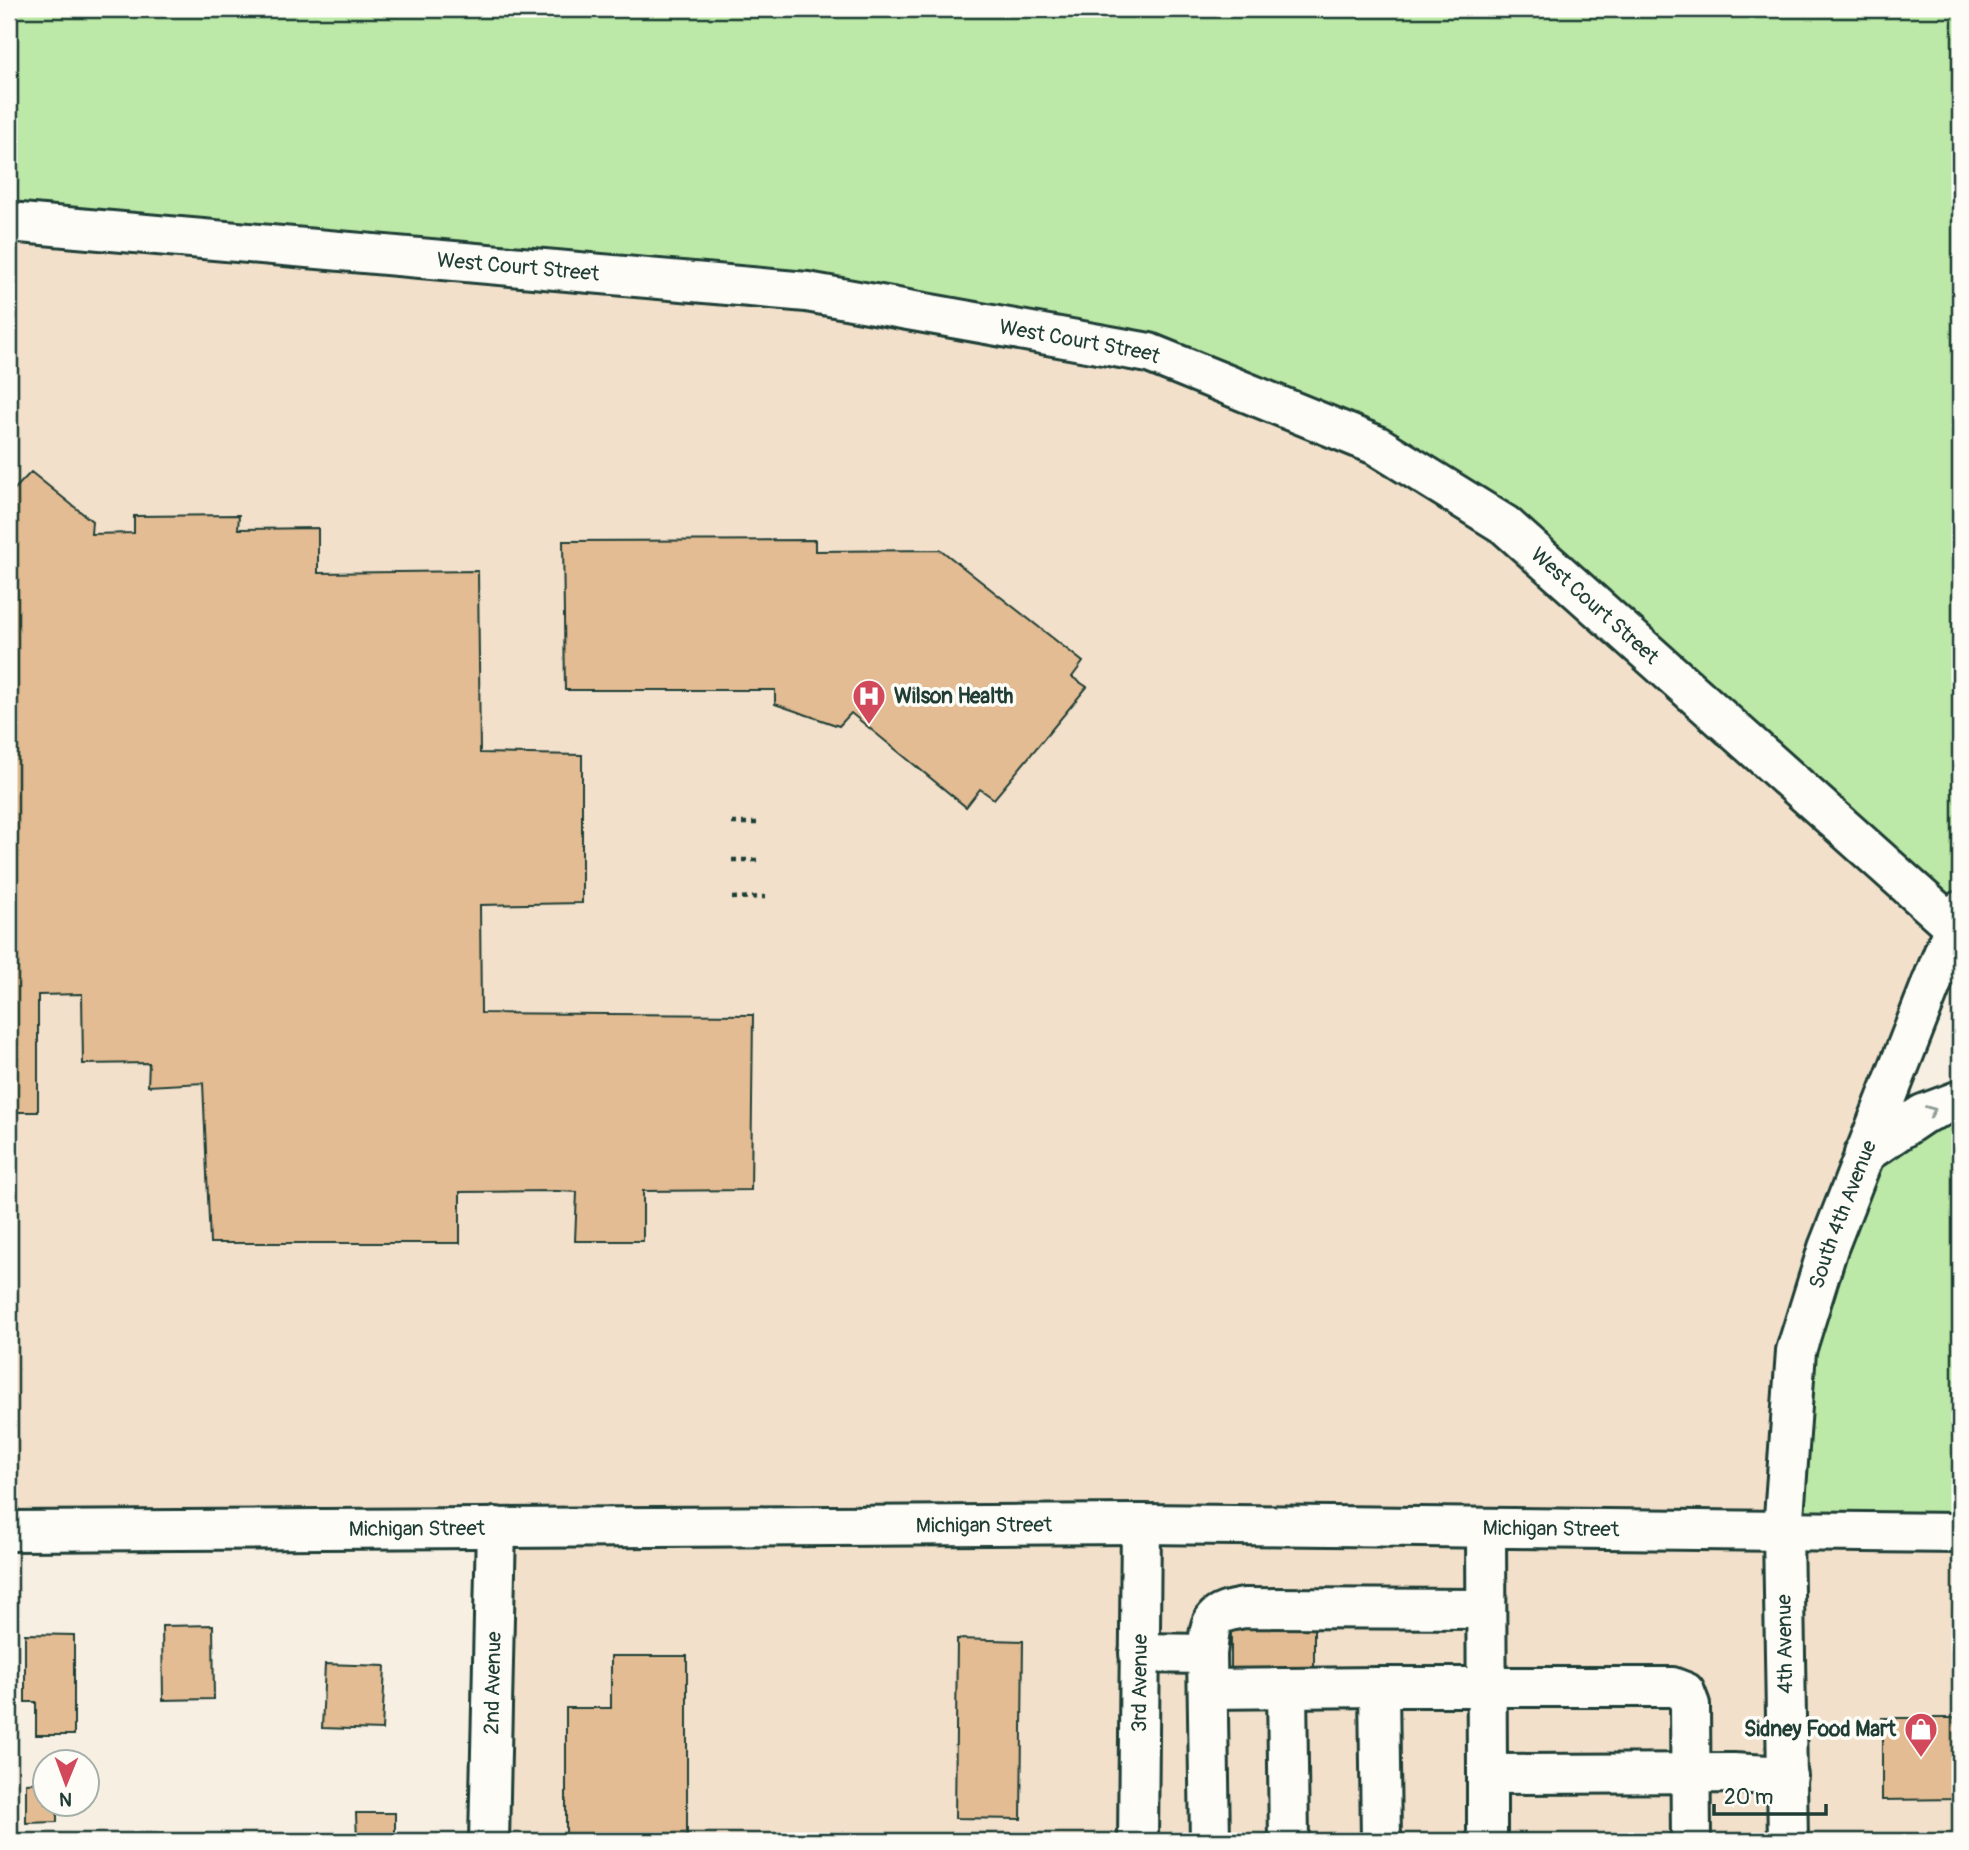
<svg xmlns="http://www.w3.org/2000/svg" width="1969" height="1850" font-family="Pangolin,sans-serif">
<rect width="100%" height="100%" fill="#f8efe3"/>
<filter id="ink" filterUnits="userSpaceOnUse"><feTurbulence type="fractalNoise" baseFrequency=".0143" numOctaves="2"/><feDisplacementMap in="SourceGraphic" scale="14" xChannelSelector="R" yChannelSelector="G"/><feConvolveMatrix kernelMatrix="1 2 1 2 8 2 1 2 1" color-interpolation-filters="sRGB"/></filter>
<g filter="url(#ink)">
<!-- built -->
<path fill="#f2e0cb" d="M9 222 807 292 1149 353 1505 525 1953 925 1828 1248 1960 1533V1841H489L496 1527 9 1531Z"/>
<!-- green -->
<path fill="#bce9a7" stroke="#6e936e" stroke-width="2" d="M9 9H1960V911L1505 525 1149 353 807 292 9 222Z
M1960 1100V1533L1783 1531 1796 1351 1864 1154Z"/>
<!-- building -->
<path fill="#e3bc93" stroke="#1f3d34" stroke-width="2" d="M31 472 92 521 91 534 134 533V516L239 515 238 529 318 528V573L478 571 480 753 582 755V903L480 905 481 1013 753 1015 751 1190 643 1191V1241H575L577 1192 557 1191 460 1192V1243H210L203 1083 148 1086 149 1063 83 1064 82 994 38 995V1112H9V495Z
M815 540V551L941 550 1083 662 1072 677 1087 687 994 799 980 789 966 807 851 713 839 726 775 704V690H565L563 541Z
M213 1625 214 1699 163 1700 162 1626Z
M1231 1625 1314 1626V1676L1231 1685Z
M25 1634 74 1635V1735H36V1702H25Z
M957 1639 1023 1641 1021 1819 955 1818Z
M611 1656H687V1841H566V1708H611Z
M325 1664 385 1666 382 1730 322 1728Z
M1882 1718H1960V1799L1882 1800Z
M46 1782V1804H57V1822L26 1823V1783Z
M356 1813H395V1841H357Z"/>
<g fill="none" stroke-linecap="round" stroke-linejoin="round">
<defs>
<g id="minor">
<path d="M1486 1528 1487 1774 1733 1773 1788 1776"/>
<path id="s1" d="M9 1531 1141 1524 1960 1533"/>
<path d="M1139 1653 1207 1654 1210 1841"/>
<path d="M1207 1654C1211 1620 1208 1614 1244 1608L1486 1609"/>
<path d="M1287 1688 1289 1841"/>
<path d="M1208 1689 1379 1687"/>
<path d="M1487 1774V1841"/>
<path id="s2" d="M489 1841 496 1527"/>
<path id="s3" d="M1138 1841 1141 1524"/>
<path d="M1381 1841 1379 1687H1672L1685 1692 1690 1705 1691 1841"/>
<path id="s4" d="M1788 1841 1783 1531 1796 1351 1828 1248 1960 911"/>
</g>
<g id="major">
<path id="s5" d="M9 222 807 292 1149 353 1376 445 1505 525 1960 932"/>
<path d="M1864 1154 1923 1114 1960 1100"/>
</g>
</defs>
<!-- minor casing -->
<use href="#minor" stroke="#1f3d34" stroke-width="44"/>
<!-- major casing -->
<use href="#major" stroke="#1f3d34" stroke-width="44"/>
<!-- path -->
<path stroke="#1f3d34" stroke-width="4.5" stroke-dasharray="5 5" stroke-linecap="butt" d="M732 823H762
M732 860H762
M732 898 765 897"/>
<!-- minor -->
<use href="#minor" stroke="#fdfcf7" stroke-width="38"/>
<!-- major -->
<use href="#major" stroke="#fdfcf7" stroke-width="38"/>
</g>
<!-- one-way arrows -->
<defs><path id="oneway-chevron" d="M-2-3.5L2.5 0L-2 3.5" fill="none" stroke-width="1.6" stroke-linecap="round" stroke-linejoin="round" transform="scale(1.75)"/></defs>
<use stroke="#8e9c96" href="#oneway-chevron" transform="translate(1931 1111) rotate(-22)"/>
</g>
<!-- icons -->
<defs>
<symbol id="hospital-pin" viewBox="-11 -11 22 30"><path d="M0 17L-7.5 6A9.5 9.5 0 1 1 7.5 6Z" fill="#d1495b" stroke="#fdfcf7"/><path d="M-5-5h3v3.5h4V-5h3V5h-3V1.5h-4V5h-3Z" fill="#fff"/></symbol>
<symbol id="shop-pin" viewBox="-11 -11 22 30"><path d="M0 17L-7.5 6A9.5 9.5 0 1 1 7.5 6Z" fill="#d1495b" stroke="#fdfcf7"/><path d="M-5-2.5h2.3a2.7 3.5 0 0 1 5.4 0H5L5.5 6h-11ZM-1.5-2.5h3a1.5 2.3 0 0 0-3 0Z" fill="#fff"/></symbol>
</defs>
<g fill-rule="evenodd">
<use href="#hospital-pin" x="850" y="677" width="38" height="52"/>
<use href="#shop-pin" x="1902" y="1710" width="38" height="52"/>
</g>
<g text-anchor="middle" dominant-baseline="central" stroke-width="7" stroke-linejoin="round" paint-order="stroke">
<!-- street labels -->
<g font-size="21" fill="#1f3d34" stroke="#fdfcf7">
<text stroke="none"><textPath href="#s5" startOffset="511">West Court Street</textPath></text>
<text stroke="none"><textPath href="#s5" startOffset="1078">West Court Street</textPath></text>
<text stroke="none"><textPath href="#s5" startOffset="1666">West Court Street</textPath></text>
<text stroke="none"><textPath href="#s4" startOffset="635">South 4th Avenue</textPath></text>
<text stroke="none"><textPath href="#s1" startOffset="975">Michigan Street</textPath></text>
<text stroke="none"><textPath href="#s1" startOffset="408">Michigan Street</textPath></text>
<text stroke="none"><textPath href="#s1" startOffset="1542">Michigan Street</textPath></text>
<text transform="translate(1785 1644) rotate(-91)">4th Avenue</text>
<text stroke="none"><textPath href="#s3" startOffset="158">3rd Avenue</textPath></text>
<text stroke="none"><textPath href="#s2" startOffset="158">2nd Avenue</textPath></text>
</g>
<!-- poi labels -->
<g font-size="21" font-weight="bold" fill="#1f3d34" stroke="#fdfcf7" text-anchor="start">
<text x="894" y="696">Wilson Health</text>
<text x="1896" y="1729" text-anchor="end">Sidney Food Mart</text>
</g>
</g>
<!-- margin -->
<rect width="1969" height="1850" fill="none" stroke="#fdfcf7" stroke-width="35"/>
<rect x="18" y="18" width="1934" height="1815" fill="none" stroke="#1f3d34" stroke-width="2.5" filter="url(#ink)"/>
<!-- north arrow -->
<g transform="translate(66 1783) rotate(181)"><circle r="33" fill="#fdfcf7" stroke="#a4b0a9" stroke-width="2"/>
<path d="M0-5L12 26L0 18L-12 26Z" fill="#d1495b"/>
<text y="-10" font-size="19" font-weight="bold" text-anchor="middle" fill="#1f3d34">N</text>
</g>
<!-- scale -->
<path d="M1714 1804v10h112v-10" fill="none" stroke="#1f3d34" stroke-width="3.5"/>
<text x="1724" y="1804" font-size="21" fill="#1f3d34" stroke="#fdfcf7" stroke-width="5" paint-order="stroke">20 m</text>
</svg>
